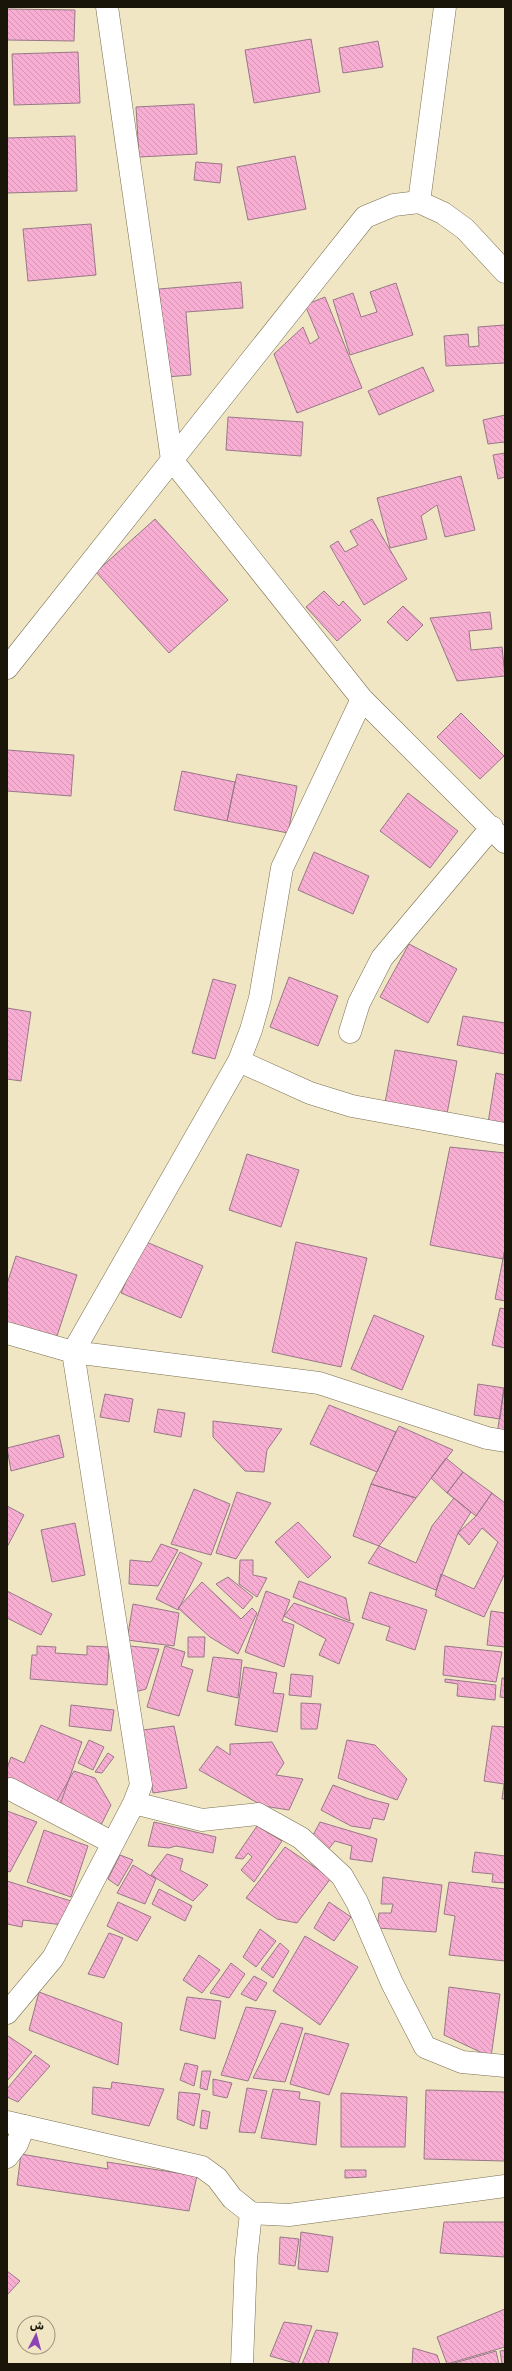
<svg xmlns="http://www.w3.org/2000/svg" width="512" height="2371" font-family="Rubik,'Noto Sans Arabic',sans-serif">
<defs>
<pattern id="building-back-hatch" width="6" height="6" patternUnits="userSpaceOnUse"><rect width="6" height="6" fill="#f8aed3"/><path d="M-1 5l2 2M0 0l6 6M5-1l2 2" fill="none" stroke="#d495b4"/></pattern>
</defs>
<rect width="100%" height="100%" fill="#f0e6c4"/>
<!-- building -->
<path fill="url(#building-back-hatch)" stroke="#987887" d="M7 9 75 10 74 41 7 40Z
M311 39 320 92 254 103 245 50Z
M378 41 383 67 343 73 339 48Z
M78 52 80 103 14 105 12 54Z
M194 104 197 154 139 157 136 107Z
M75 136 77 191 7 193V138Z
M295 156 306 209 248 220 237 167Z
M196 162 222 164 220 183 194 180Z
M91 224 96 275 28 281 23 229Z
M241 282 243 308 186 312 191 375 166 377 159 289Z
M396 283 413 335 350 355 333 300 353 293 361 317 377 312 370 292Z
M325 297 362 388 297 413 274 354 303 327 310 344 319 338 305 305Z
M505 325V363L446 366 444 336 468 334 469 347 479 346 478 327Z
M423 367 434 391 379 415 368 391Z
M505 415V447L504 442 488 444 483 420Z
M228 417 303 422 301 456 226 450Z
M505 453V477L498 479 493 455Z
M461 476 475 530 445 537 437 505 421 516 427 539 390 548 377 498Z
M155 519 228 600 169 653 96 572Z
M372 519 407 579 364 605 330 546 338 541 345 552 358 545 350 531Z
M324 591 339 606 343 601 361 620 337 641 306 607Z
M403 606 423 625 407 641 387 622Z
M490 612 492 629 469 631 471 650 502 647 505 676 457 681 430 618Z
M461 713 504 756 480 779 437 737Z
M7 750 74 755 71 796 7 791Z
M182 771 235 782 227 821 174 810Z
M237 774 297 786 288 833 227 821Z
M408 793 458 831 430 868 380 831Z
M314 852 369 876 353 914 298 890Z
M409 944 457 969 428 1023 380 997Z
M289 977 338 996 318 1046 270 1027Z
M213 979 236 985 215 1059 192 1053Z
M7 1008 31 1012 21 1081 7 1079Z
M463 1016 505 1023V1054L457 1045Z
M395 1050 457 1061 446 1119 384 1108Z
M496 1073 505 1075V1126L488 1123Z
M450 1147 505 1153V1249L503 1259 430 1245Z
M247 1154 299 1170 281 1227 229 1210Z
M144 1241 203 1266 181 1318 121 1293Z
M296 1242 367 1258 341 1367 272 1352Z
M505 1249V1301L495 1299Z
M16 1256 77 1275 56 1339 7 1323V1284Z
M500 1308 505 1309V1348L492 1345Z
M374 1315 424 1336 402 1390 351 1369Z
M478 1384 504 1388 500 1419 474 1415Z
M504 1388H505V1435L497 1434Z
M105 1394 133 1399 129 1422 100 1417Z
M329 1405 396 1432 377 1472 310 1444Z
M158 1409 185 1413 181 1437 154 1432Z
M213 1421 282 1429 267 1450 264 1472 245 1471 213 1437Z
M399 1426 453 1450 416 1498 371 1484Z
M59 1435 64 1457 11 1471 7 1448Z
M446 1458 463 1472 447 1493 431 1478Z
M463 1472 492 1493 476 1516 447 1493Z
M371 1484 416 1498 379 1546 353 1536Z
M194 1489 230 1504 211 1555 171 1544Z
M237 1492 271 1503 236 1559 216 1553Z
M492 1493 505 1503V1573L484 1617 435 1596 441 1574 474 1589 498 1542 482 1528 469 1545 458 1533 476 1516Z
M454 1498 471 1512 458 1533 436 1590 368 1563 379 1546 416 1563 432 1526Z
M7 1506 24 1515 7 1547Z
M298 1522 331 1557 308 1578 275 1542Z
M75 1523 85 1575 52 1582 41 1530Z
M161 1544 178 1550 158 1586 129 1584 130 1560 151 1562Z
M180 1552 202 1563 178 1610 156 1599Z
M240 1560H253V1575L267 1578 257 1597 239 1584Z
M228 1577 253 1597 243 1609 216 1584Z
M299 1581 346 1598 350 1621 293 1597Z
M202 1582 241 1619 252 1608 257 1613 238 1654 210 1637 178 1608Z
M7 1591 52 1614 41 1635 7 1618Z
M266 1591 290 1600 282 1621 294 1625 284 1667 245 1652Z
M370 1592 427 1610 415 1650 386 1640 390 1627 362 1618Z
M294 1603 354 1624 339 1664 319 1655 326 1639 284 1616Z
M133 1604 179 1613 174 1646 127 1640Z
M491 1611 505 1613V1647L487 1645Z
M188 1637H205L204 1657H188Z
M37 1646 56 1647 55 1653 87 1655V1646L109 1647 107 1685 30 1679 32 1655H37Z
M130 1646 159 1649 146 1689 135 1692Z
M165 1646 185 1652 181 1666 193 1670 179 1716 147 1707Z
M445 1646 502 1652 496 1682 443 1675Z
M213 1657 242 1660 238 1698 207 1691Z
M244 1667 277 1673 273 1693 284 1694 277 1732 235 1725Z
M291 1674 313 1676 311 1697 289 1695Z
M502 1678H505V1698L500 1697Z
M445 1679 496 1685 495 1700 457 1696 458 1684 445 1682Z
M301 1703 321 1704 317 1729H301Z
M71 1705 114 1710 111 1731 69 1726Z
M41 1725 82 1742 60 1805 7 1785V1768L11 1757 24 1763Z
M174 1726 187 1788 153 1793 143 1730Z
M492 1726 505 1727V1799H502L504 1784 484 1781Z
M89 1740 104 1747 93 1770 78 1763Z
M347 1740 375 1745 407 1779 397 1800 338 1778Z
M272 1742 284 1763 276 1775 303 1779 289 1810 263 1806 199 1770 217 1746 230 1755V1744Z
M108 1753 114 1757 102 1773 95 1772Z
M74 1771 95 1778 111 1805 100 1827 54 1806Z
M333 1785 369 1799 389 1804 384 1820 373 1818 370 1829 351 1826 321 1810Z
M7 1811 37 1822 10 1872 7 1871Z
M154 1822 216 1837 213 1853 176 1846 169 1848 148 1846Z
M320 1822 377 1839 372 1862 350 1859 352 1846 335 1841 327 1851 311 1839Z
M257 1826 282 1841 254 1882 241 1870 252 1857 248 1853 243 1859 235 1858Z
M44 1830 88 1846 71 1897 27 1882Z
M285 1847 331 1878 297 1923 277 1919 246 1898Z
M475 1852 505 1856V1883L492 1882 493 1874 472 1872Z
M167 1854 183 1859 180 1870 208 1885 193 1901 151 1875Z
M120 1855 133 1860 118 1886 108 1879Z
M133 1865 156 1879 145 1904 117 1893Z
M383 1877 442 1885 436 1932 377 1928 379 1913H391L393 1904H381Z
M7 1881 71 1901 63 1925 23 1920 22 1927 7 1924Z
M449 1882 505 1889V1961L449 1955 455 1916 444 1914Z
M159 1889 192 1906 185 1921 152 1904Z
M118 1902 151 1917 137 1941 107 1926Z
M329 1902 351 1917 334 1941 314 1928Z
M260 1929 276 1941 256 1967 243 1957Z
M109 1933 123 1938 104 1978 88 1974Z
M305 1936 358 1967 320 2025 273 1991Z
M280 1943 289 1951 273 1978 261 1969Z
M199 1955 220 1970 202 1993 183 1980Z
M231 1963 245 1974 229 1998 210 1993Z
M254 1976 267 1983 256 2001 241 1994Z
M449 1987 500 1994 491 2057 444 2035Z
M39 1992 122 2023 118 2065 29 2030Z
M187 1997 221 2001 215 2039 180 2030Z
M246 2007 276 2011 248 2081 221 2075Z
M281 2023 303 2028 285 2082 253 2078Z
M305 2033 349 2044 329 2095 290 2084Z
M8 2036 32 2052 7 2081V2037Z
M35 2055 50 2066 18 2102 7 2097V2089Z
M185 2063 198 2066 194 2086 180 2080Z
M202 2071H211L207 2090 200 2088Z
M213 2079 232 2083 227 2098 213 2095Z
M112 2082 164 2089 149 2126 92 2114 93 2087 111 2089Z
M247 2088 267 2091 255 2133 239 2132Z
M273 2089 300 2092 299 2099 320 2102 316 2145 261 2138Z
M426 2090 505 2092V2161L424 2159Z
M179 2092 200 2094 194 2126 177 2119Z
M341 2093 407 2097 405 2147H341Z
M202 2110 210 2112 207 2129 200 2128Z
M21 2154 108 2169 107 2162 197 2176 189 2211 17 2185Z
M345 2170H366V2177L345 2178Z
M444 2222H505V2257L440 2253Z
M301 2232 333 2237 328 2272 298 2269Z
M280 2237 299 2239 295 2266 279 2264Z
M7 2271 20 2281 7 2295Z
M505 2309V2347L447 2364 437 2337Z
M284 2322 312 2326 298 2364 270 2356Z
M316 2330 338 2333 328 2364H302Z
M413 2348 437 2355 440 2364H412Z
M505 2350V2364H502L500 2351Z
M496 2351 499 2364H451Z"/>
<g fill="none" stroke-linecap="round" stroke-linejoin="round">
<defs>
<path id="minor" d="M107 7 172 460 362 699 505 842
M419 202 445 7
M350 1032 359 1003 382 958 492 827
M239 1061 310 1093 352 1106 505 1134
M7 1333 73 1352 319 1383 487 1438 505 1441
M10 1789 113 1843
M134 1803 202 1820 258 1814 301 1838 342 1876 357 1902 392 1983 425 2047 462 2062 505 2066
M7 2013 53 1958 134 1803 141 1785 73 1352 239 1061 251 1030 260 998 282 868 362 699
M7 2157 17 2144 24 2126
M242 2364 246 2259 251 2213"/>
<path id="tertiary" d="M7 668 365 217 394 205 419 202 443 213 465 229 505 272
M7 2122 202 2167 217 2178 232 2198 251 2213 289 2215 505 2186"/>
</defs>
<!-- minor casing -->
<use href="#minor" stroke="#796f51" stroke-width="23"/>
<!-- tertiary casing -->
<use href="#tertiary" stroke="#796f51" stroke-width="23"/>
<!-- minor -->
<use href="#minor" stroke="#fff" stroke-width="22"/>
<!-- tertiary -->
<use href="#tertiary" stroke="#fff" stroke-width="22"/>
</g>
<!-- border -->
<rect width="512" height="2371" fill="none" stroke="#191509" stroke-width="16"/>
<!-- north arrow -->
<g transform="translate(36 2335) rotate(6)"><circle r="19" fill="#f0e6c4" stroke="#9a9279"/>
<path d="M0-3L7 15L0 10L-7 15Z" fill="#8d43b6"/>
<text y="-6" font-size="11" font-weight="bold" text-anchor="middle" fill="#191509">ش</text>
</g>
</svg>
